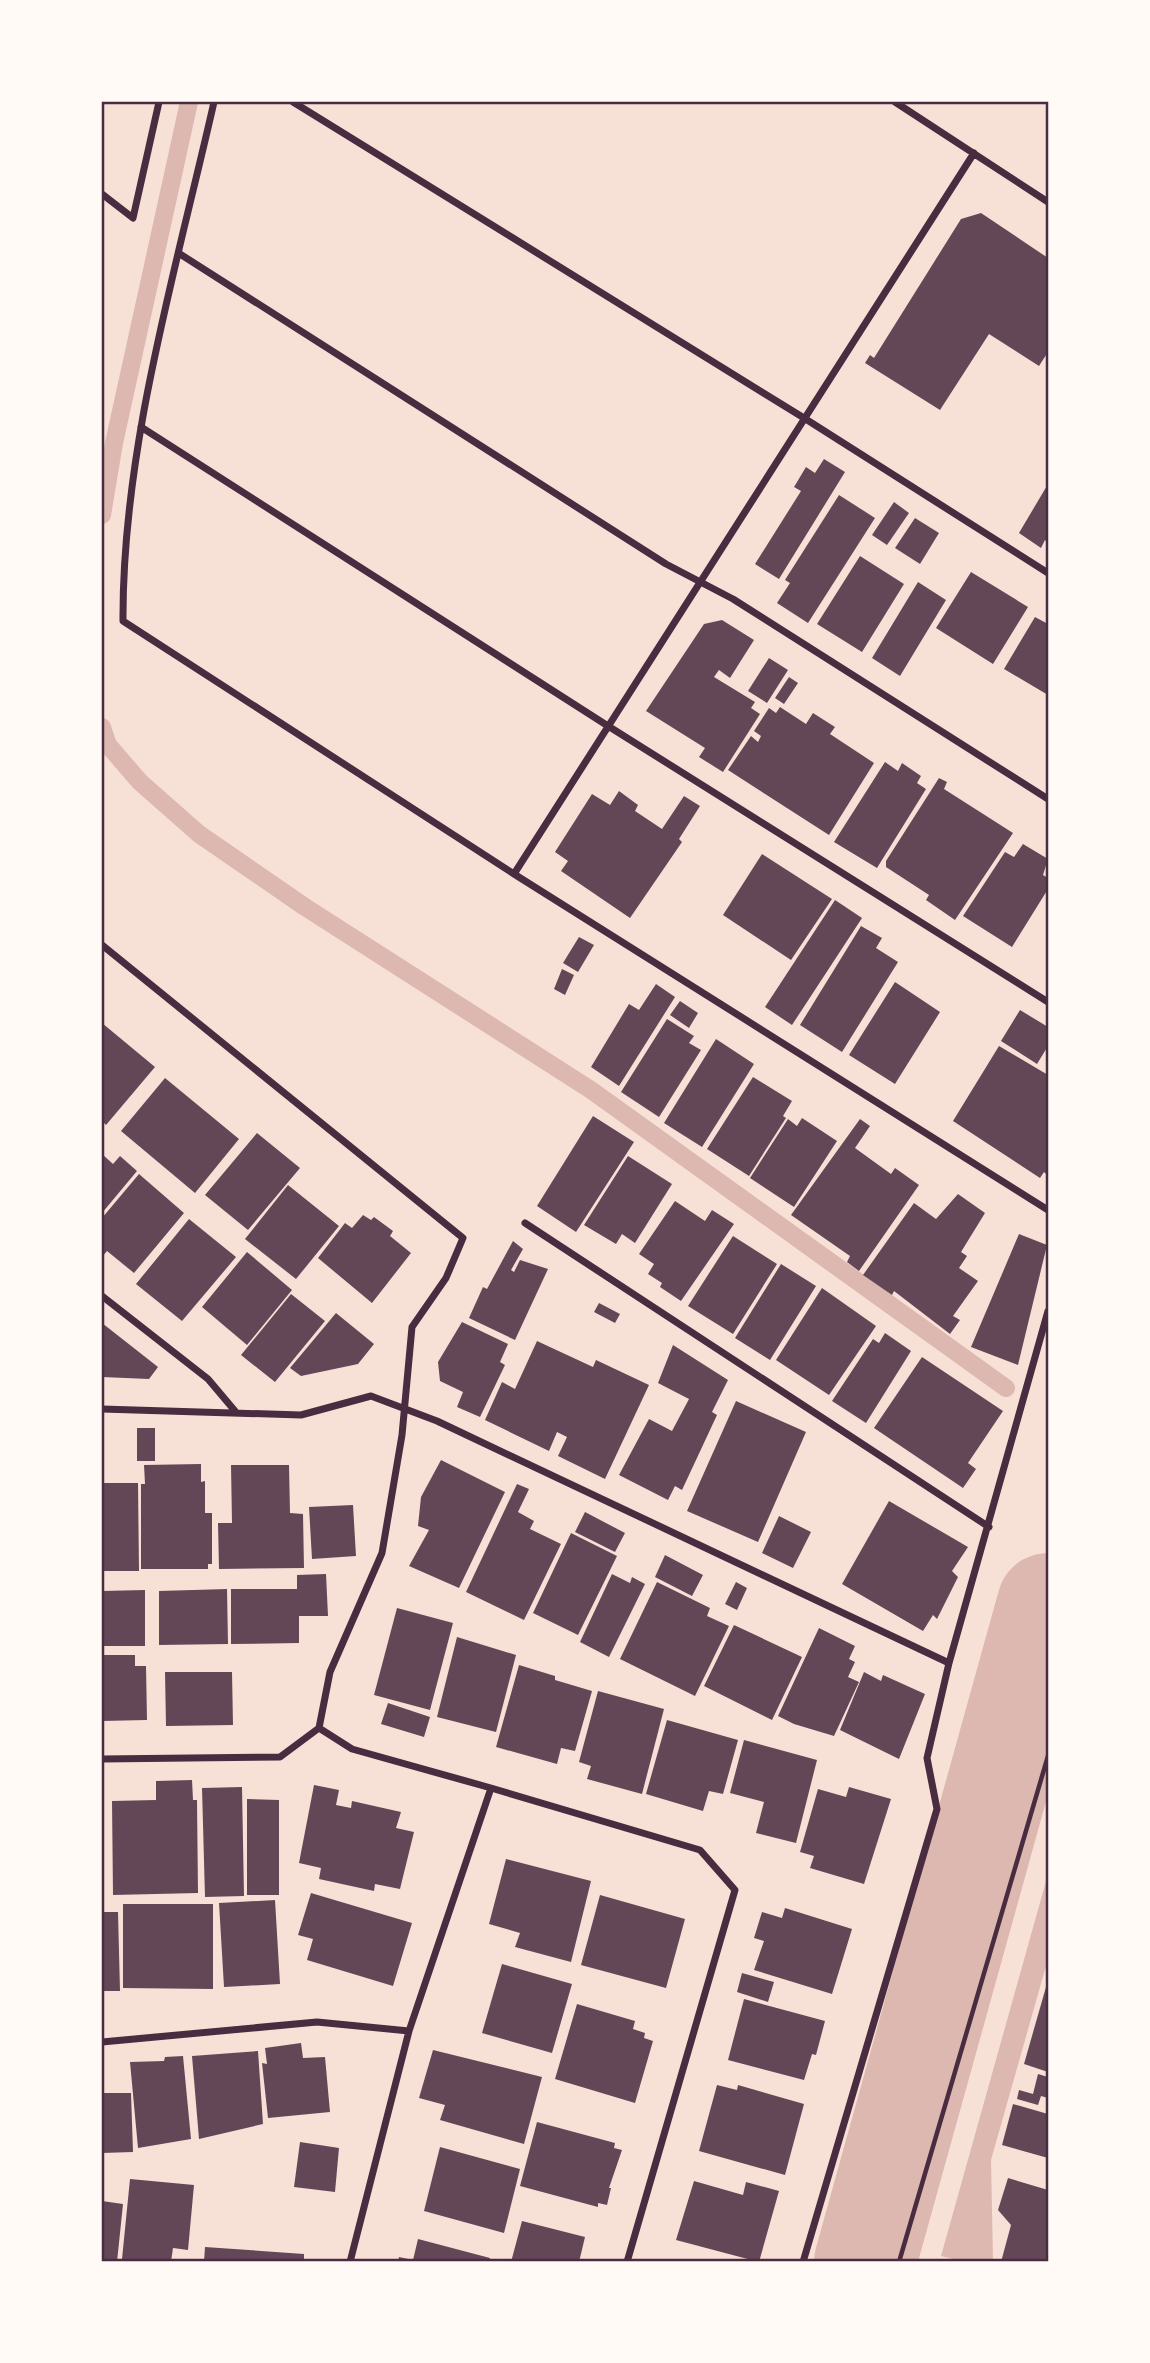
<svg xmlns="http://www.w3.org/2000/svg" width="1150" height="2363" font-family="Mulish,sans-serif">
<rect width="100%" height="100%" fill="#f7e1d7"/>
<!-- water -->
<path fill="#dcb8b0" d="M1048 1874V1959L991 2160 993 2261H962L941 2256Z"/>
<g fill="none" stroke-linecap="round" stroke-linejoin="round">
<!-- stream -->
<path stroke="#dcb8b0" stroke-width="18" d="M102 515 114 443 189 102
M102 727 108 745 140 782 199 834 305 907 591 1090 1006 1388"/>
<!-- river -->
<path stroke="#dcb8b0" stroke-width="102" d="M865 2262 1048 1604"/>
</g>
<!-- building -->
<path fill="#644757" d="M981 213 1048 258V352L1039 366 989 334 940 410 865 363 870 355 874 358 961 219Z
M824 459 845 472 779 579 755 564 801 491 794 487 806 467 815 473Z
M1048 484V543L1045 540 1041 548 1019 533Z
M839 495 875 518 808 623 777 603 790 583 785 580Z
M894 502 909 513 887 545 872 535Z
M915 518 939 533 920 564 895 548Z
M860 556 904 584 862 652 817 624Z
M971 572 1028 607 993 664 936 628Z
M918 582 946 600 900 676 872 658Z
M1035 617 1048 624V695L1004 669Z
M722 620 754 640 730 678 719 670 714 677 755 702 751 708 760 714 723 772 699 757 705 748 646 711 704 624Z
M769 658 788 670 767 703 748 691Z
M789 677 798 683 784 704 775 698Z
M780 707 806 724 813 713 835 727 830 734 874 763 829 835 728 770 751 736 758 742 761 736 754 731 769 708 776 713Z
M885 762 898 771 902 763 921 776 917 783 926 789 877 868 834 842Z
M939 778 947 782 944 789 1013 833 955 920 926 900 929 895 886 867V861Z
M619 791 638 805 635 811 662 829 684 796 700 806 679 839 682 842 630 918 561 871 568 861 555 852 592 794 610 805Z
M1023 844 1048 859 1043 875 1048 878V889L1012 947 963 916 1005 852 1014 857Z
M762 854 832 899 791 960 723 915Z
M835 900 862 918 792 1025 765 1007Z
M861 926 882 938 876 948 898 962 842 1052 800 1025Z
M579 937 594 945 578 972 563 963Z
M562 969 574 975 565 995 554 989Z
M895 982 940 1012 895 1084 849 1055Z
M656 984 675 997 619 1086 591 1067 629 1004 639 1010Z
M680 1001 698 1013 689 1028 670 1015Z
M1020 1010 1048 1027V1046L1037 1064 1001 1041Z
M667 1019 694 1036 689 1043 701 1050 659 1117 621 1092Z
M102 1023 155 1067 106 1125 102 1121Z
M716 1039 754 1064 702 1147 664 1123Z
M999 1046 1048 1075V1176L1044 1172 1040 1178 953 1121Z
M753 1077 792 1101 783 1116 786 1118 749 1176 707 1149Z
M165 1078 239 1139 195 1193 121 1131Z
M593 1116 634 1142 576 1232 537 1206Z
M802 1118 837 1141 794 1207 750 1178 788 1119 797 1126Z
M860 1119 870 1126 855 1148 891 1174 895 1168 919 1185 859 1271 847 1262 850 1256 791 1215Z
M257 1133 300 1168 248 1230 205 1195Z
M102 1154 113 1164 120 1156 137 1171 102 1213Z
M628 1156 672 1184 635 1243 622 1234 616 1244 584 1225Z
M139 1174 184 1213 134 1273 107 1251 102 1257V1218Z
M288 1185 339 1226 296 1279 245 1239Z
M958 1194 985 1213 961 1252 967 1256 959 1268 978 1281 953 1316 960 1320 950 1334 894 1291 892 1295 863 1275 914 1203 936 1219Z
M675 1201 705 1221 712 1210 734 1224 681 1301 660 1287 662 1283 648 1274 654 1264 639 1254Z
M363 1215 371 1220 374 1217 393 1231 390 1236 411 1253 372 1303 318 1258 345 1223 352 1228Z
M189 1219 236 1257 182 1321 136 1284Z
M1019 1234 1047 1245 1018 1365 971 1347Z
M733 1236 777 1264 733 1334 688 1306Z
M513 1241 523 1249 511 1270 514 1272 520 1260 548 1269 515 1340 469 1318 483 1287 487 1289Z
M247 1252 292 1290 247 1345 202 1307Z
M781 1264 816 1286 770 1360 735 1338Z
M822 1288 876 1326 829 1395 776 1360Z
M291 1294 325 1321 275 1382 241 1355Z
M599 1303 620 1314 615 1323 594 1312Z
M336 1313 374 1344 358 1364 301 1376 290 1368Z
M462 1322 508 1344 500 1362 505 1365 480 1417 457 1407 463 1392 440 1381 438 1362Z
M102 1323 158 1367 149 1379 102 1377Z
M885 1333 911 1351 866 1423 832 1401 873 1339 879 1343Z
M537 1341 593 1367 596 1360 649 1385 605 1479 558 1456 567 1437 557 1432 549 1451 485 1420 502 1382 515 1389Z
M673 1345 728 1380 712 1412 717 1415 682 1490 675 1486 668 1500 619 1475 649 1419 672 1431 689 1399 658 1383Z
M922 1357 1003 1411 968 1463 976 1469 963 1488 874 1428Z
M736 1401 806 1432 758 1542 687 1511Z
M137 1428H155V1461H137Z
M441 1460 505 1492 459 1588 409 1566 429 1530 418 1526 421 1497Z
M201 1464V1482L205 1481V1513H212V1564H208V1569H141V1484H145L144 1465Z
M231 1465H289L290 1513 303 1514 304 1568 219 1569 218 1523H232Z
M102 1483H138L139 1571H102Z
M517 1484 529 1489 518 1512 534 1521 530 1529 561 1544 524 1620 466 1592Z
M889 1501 968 1547 952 1571 958 1577 937 1619 933 1615 923 1631 842 1584Z
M353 1505 356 1556 312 1559 309 1507Z
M585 1512 625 1533 615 1552 575 1532Z
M779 1516 811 1532 793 1568 762 1553Z
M571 1533 617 1556 578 1635 533 1613Z
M665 1555 703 1575 692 1596 655 1577Z
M326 1574 328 1616H299V1643L231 1644V1589H297V1575Z
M612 1574 630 1583 632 1577 645 1584 609 1657 580 1642Z
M657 1582 710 1608 707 1616 729 1626 695 1696 620 1659Z
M736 1582 747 1588 737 1610 725 1604Z
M227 1589 228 1644 159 1645V1591Z
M145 1590V1646H102V1591Z
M397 1608 453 1623 430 1710 374 1695Z
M734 1625 802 1657 772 1720 704 1686Z
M819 1628 855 1646 849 1659 855 1662 848 1677 859 1682 834 1736 794 1724 778 1716Z
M457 1637 516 1655 496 1732 437 1717Z
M102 1655H135V1666H146L147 1720 102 1721Z
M519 1665 555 1676V1680L592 1691 575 1751 561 1748 557 1764 496 1747Z
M165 1672H232L233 1725 166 1726Z
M864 1672 881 1681 883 1675 925 1694 899 1759 840 1730Z
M598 1691 664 1709 642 1794 587 1779 591 1766 579 1762Z
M388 1703 430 1717 424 1737 381 1724Z
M667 1720 738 1740 723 1794 709 1791 703 1811 646 1794Z
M744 1740 817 1760 796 1843 756 1833 764 1802 730 1793Z
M192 1780 193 1800H197L198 1893 113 1895 112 1801 156 1800V1781Z
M314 1785 339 1790 336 1805 351 1808 352 1801 401 1812 396 1828 414 1832 400 1889 375 1884 374 1891 319 1879 321 1868 299 1863Z
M242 1787 244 1896 205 1897 202 1788Z
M849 1787 891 1799 864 1884 810 1868 814 1856 800 1852 818 1789 846 1797Z
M247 1799 279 1800V1895H247Z
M506 1859 591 1881 571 1962 515 1947 520 1933 489 1924Z
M311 1893 412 1923 393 1986 307 1960 313 1939 298 1935Z
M600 1895 685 1919 666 1988 581 1965Z
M275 1900 280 1984 224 1987 219 1903Z
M123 1904H213V1989L123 1988Z
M785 1908 852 1929 832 1994 754 1970 764 1941 754 1938 762 1912 782 1918Z
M102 1912H118L120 1991H102Z
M502 1964 572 1984 552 2053 482 2033Z
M742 1973 774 1982 768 2002 737 1992Z
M1048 1980V2072L1024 2064Z
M744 1999 825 2021 816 2055 812 2054 804 2080 728 2060Z
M577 2004 635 2021 633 2029 645 2033 644 2038 653 2041 635 2103 555 2079Z
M301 2043 303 2058 325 2057 330 2112 268 2118 262 2063 267 2064 265 2048Z
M433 2050 542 2077 524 2144 440 2120 445 2105 419 2098Z
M258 2051 263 2124 199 2139 192 2056Z
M183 2056 191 2139 138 2148 130 2062 164 2061 165 2057Z
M1038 2074 1048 2077V2098L1041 2096 1038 2105 1017 2099 1019 2090 1033 2094Z
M717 2085 737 2090 738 2085 804 2104 785 2175 699 2151Z
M102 2093H131L133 2152 102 2153Z
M1013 2104 1048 2114V2158L1002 2145Z
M537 2122 615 2143 614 2148 622 2150 609 2188H611L607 2205 598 2203V2207L520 2186Z
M300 2142 339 2148 335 2192 294 2187Z
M440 2147 520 2169 504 2233 424 2211Z
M1008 2178 1048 2190V2262H1001L1011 2225 998 2210Z
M130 2179 194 2185 188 2250 173 2248 171 2262 122 2259Z
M694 2181 743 2195 746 2182 779 2191 759 2262 676 2240Z
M102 2201 123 2204 117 2262H102Z
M522 2221 585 2237 579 2262H511Z
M418 2239 490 2258 489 2262H398L399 2257 413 2260Z
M205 2247 304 2254V2262H204Z"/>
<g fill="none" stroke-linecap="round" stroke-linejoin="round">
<!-- path -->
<path stroke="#4a2c40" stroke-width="4.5" d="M899 2262 1048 1756"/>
<!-- minor -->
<path stroke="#4a2c40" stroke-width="7" d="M214 102C176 270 122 449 123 621L514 874 1048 1210
M293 102 804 418 1048 573
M895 102 1048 202
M102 194 133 218 159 102
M180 254 666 564 733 599 1048 799
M141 427 608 726 1048 1002
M514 874 974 153
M102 945 463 1238 446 1278 412 1327 402 1435 382 1553 330 1672 319 1728 280 1757 102 1759
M525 1223 989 1527
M102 1296 208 1379 235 1411
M102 1409 301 1415 371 1396 437 1421 949 1663
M319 1728 352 1749 491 1788
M102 2042 317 2022 409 2031
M350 2262 409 2031 491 1788 700 1850 735 1890 627 2262
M803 2262 937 1809 927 1758 949 1663 1048 1311"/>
</g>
<!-- border -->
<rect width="1150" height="2363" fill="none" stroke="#fffaf5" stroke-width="206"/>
<rect x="103" y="103" width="944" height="2157" fill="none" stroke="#4a2c40" stroke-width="2.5"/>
</svg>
